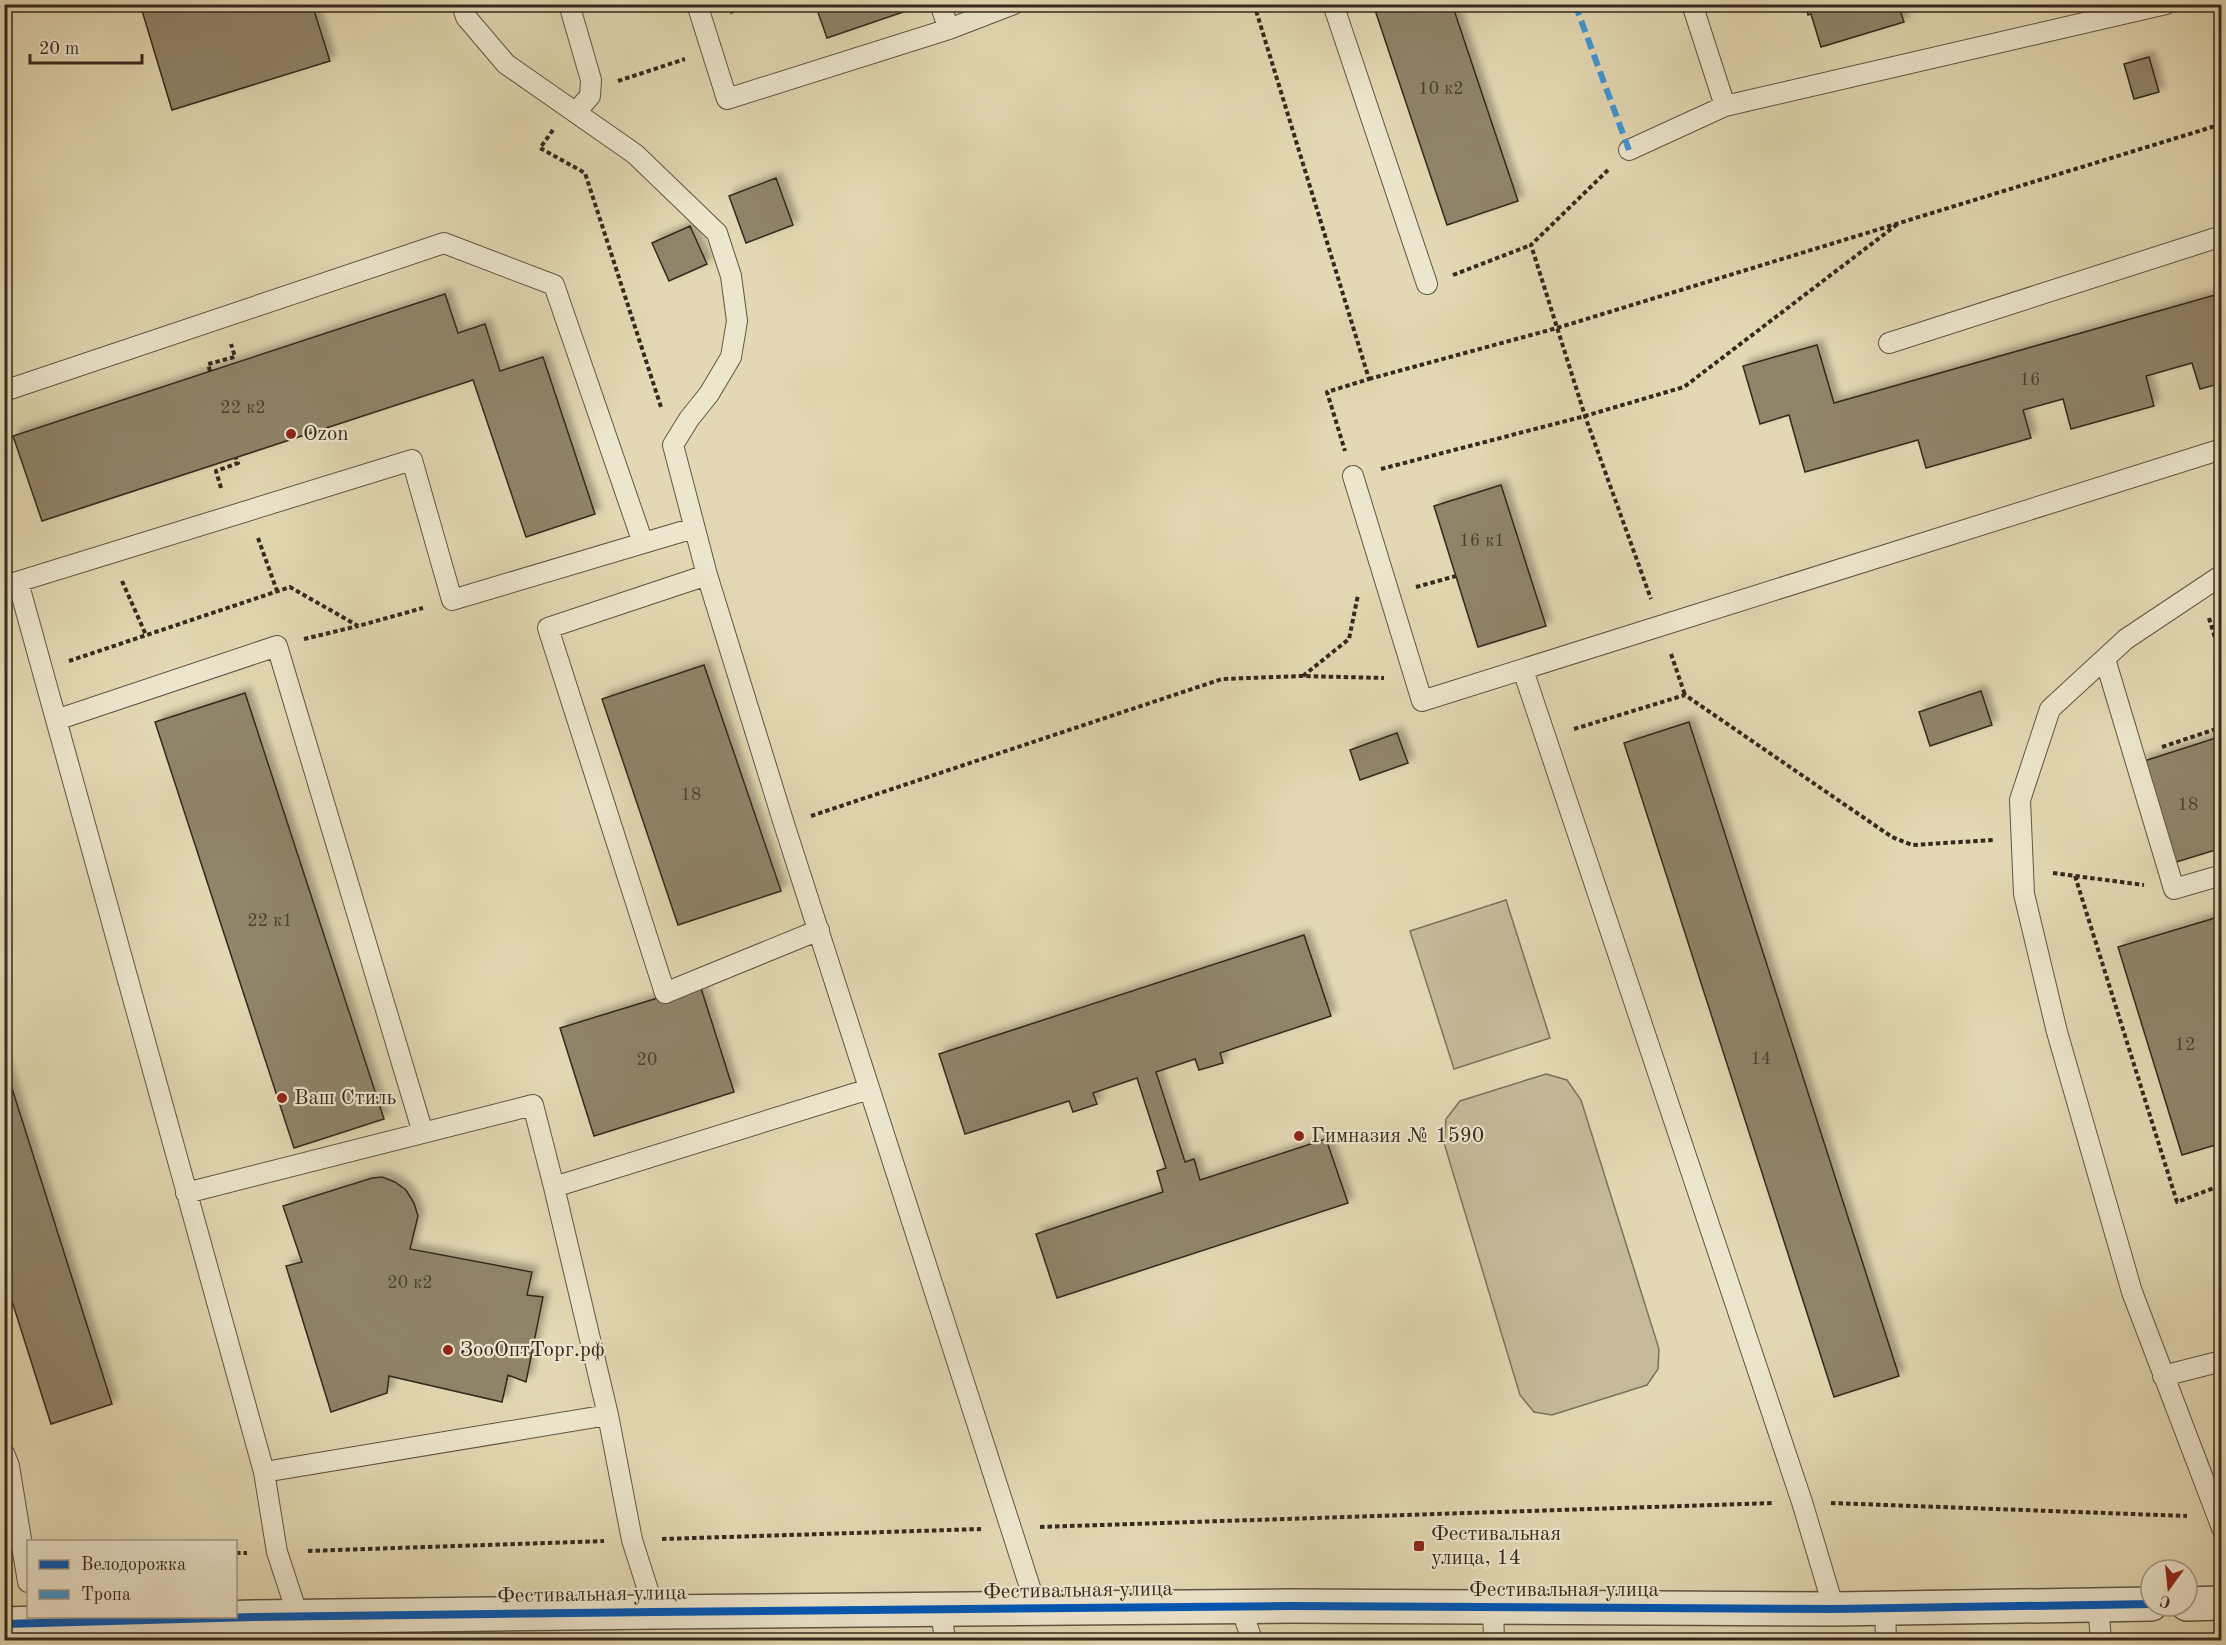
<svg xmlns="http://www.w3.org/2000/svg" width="2226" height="1645" font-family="'Old Standard TT',serif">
<defs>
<filter id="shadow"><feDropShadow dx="5.5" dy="-5.5" stdDeviation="3" flood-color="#0004"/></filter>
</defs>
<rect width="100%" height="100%" fill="#e3d8b3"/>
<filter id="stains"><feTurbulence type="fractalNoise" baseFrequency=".00333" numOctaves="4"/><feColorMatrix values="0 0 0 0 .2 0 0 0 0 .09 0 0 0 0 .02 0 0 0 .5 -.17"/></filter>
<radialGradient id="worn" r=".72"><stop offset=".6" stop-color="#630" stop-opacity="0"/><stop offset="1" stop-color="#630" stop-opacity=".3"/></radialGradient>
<!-- green -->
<path fill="#c6ba9a" stroke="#7e725c" stroke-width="1.5" d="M1506 900 1550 1038 1454 1069 1410 931Z
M1546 1074 1567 1080 1581 1100 1659 1349 1658 1369 1647 1385 1552 1415 1534 1412 1520 1395 1444 1143 1446 1119 1460 1101Z"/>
<!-- building -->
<path fill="#90846b" stroke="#36291e" stroke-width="1.5" filter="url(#shadow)" d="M140 4H312L330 61 172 110Z
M815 4H904L906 11 827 38Z
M1373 4H1452L1518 201 1447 225Z
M1805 4H1898L1904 22 1821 47 1811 14 1808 15Z
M2149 57 2159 92 2134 99 2124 64Z
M776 178 793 225 746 243 729 196Z
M690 226 707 264 669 281 652 243Z
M2222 293V383L2200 389 2192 363 2146 376 2154 406 2071 429 2063 399 2023 410 2031 438 1926 468 1918 440 1805 472 1789 415 1760 424 1743 366 1817 345 1834 403Z
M445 294 458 333 485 324 500 371 543 357 595 514 526 537 473 380 42 521 13 436Z
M1501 485 1546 626 1478 647 1434 506Z
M704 665 781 891 678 925 602 699Z
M1981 691 1992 725 1930 746 1919 712Z
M245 693 384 1119 294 1148 155 722Z
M1689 722 1899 1376 1834 1397 1624 743Z
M1397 733 1408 763 1360 780 1350 750Z
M2222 736V848L2173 863 2141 762Z
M2215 918 2222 937V1143L2182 1155 2118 947Z
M1304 935 1331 1016 1220 1053 1223 1063 1199 1070 1195 1059 1156 1072 1185 1162 1194 1159 1200 1180 1326 1139 1348 1203 1057 1298 1036 1234 1163 1192 1157 1171 1166 1168 1137 1078 1093 1093 1097 1104 1073 1112 1069 1101 965 1134 939 1054Z
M700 985 734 1092 594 1136 560 1028Z
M4 1063 112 1404 51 1424 4 1276Z
M382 1177 395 1182 406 1190 414 1203 418 1216 410 1249 532 1272 527 1295 543 1297 526 1382 508 1375 502 1402 389 1376 387 1393 331 1412 286 1266 302 1262 283 1206 372 1178Z"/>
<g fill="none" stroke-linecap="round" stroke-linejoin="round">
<defs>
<path id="service" d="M462 4 466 17 506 64 635 154 717 233 731 276 737 321 731 357 709 394 689 419 673 445 707 575 784 824 1037 1609
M569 4 591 80 590 96 576 112
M697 4 727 99 949 29
M940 4 949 29 1014 4
M1333 4 1427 284
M1692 4 1725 106 2166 4
M1629 150 1725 106
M1889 343 2222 236
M4 391 444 243 554 285 643 543
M1353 476 1422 701 2222 449
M707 575 548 628 665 993 819 930
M2222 575 2126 639 2050 709 2020 800 2024 894 2057 1032 2132 1292 2222 1528
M18 582 264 1472 277 1552 298 1616 302 1640
M4 586 412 460 452 600 694 528
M2105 659 2174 889 2222 875
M1523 670 1802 1502 1834 1609
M56 720 277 646 423 1133
M186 1193 533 1105 554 1187
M2163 1376 2222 1361
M4 1453 9 1466 28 1582
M264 1472 608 1415
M2098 1605 2101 1640
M1241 1608 1252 1640
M1493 1608 1494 1640
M1885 1608 1886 1640
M941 1611 945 1640
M655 1612 632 1540 608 1415 554 1187 869 1089"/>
<path id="tertiary" d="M2187 1604 2222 1603
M4 1624 254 1617 655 1612 1290 1606 1834 1609 2151 1604"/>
</defs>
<!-- service casing -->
<use href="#service" stroke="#615543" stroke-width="22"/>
<!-- tertiary casing -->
<use href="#tertiary" stroke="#615543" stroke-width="36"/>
<!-- path -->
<path stroke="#36291e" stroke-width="4" stroke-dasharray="4.5 3" stroke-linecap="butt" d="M1254 4 1369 379 1327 392 1345 451
M730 12 752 4
M618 81 685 59
M553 130 540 148 585 173 661 407
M1608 170 1531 245 1585 416 1651 599
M1453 275 1531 245
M210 371 208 364 235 357 231 344
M1369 379 1557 328 2222 124
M1381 469 1585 416 1684 387 1899 223
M221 488 216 471 238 463 236 458
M258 538 277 591
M122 581 146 635
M1416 587 1456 576
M2209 618 2222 661
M304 639 358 626
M1671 654 1685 695
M69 661 290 587 358 626 423 608
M1303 676 1349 639 1358 595
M1574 729 1685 695 1892 837 1912 845 1993 840
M2162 747 2222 727
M811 816 1222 679 1302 676 1384 678
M2053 873 2144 885
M2075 876 2177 1202 2222 1185
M1831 1503 2187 1516
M1040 1527 1773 1503
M662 1539 981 1529
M308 1551 604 1541
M236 1553H247"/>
<!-- service -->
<use href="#service" stroke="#ede6ce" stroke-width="20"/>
<!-- tertiary -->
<use href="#tertiary" stroke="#ede6ce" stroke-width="33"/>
<!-- quiet -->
<path stroke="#3e96d5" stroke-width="6" stroke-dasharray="12 6" stroke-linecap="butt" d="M1575 4 1629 150"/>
<defs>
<path id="cycleway" d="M4 1624 254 1617 655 1612 1290 1606 1834 1609 2151 1604"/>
</defs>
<!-- cycleway casing -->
<use href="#cycleway" stroke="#ede6ce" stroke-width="11"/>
<!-- cycleway -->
<use href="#cycleway" stroke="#0057b8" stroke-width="8"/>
</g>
<!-- markers -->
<g fill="#8f2418" stroke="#ede6ce" stroke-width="2">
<circle cx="291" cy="434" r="6"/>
<circle cx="282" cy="1098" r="6"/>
<circle cx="1299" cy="1136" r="6"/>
<circle cx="448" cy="1350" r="6"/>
<rect x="1413" y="1540" width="12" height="12" rx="3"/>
</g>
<g text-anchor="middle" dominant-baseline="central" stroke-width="4.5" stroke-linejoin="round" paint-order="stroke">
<!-- number labels -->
<g font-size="18" fill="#4c4031">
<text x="1441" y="89">10 к2</text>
<text x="2030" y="380">16</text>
<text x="243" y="408">22 к2</text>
<text x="1482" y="541">16 к1</text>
<text x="691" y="795">18</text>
<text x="2188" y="805">18</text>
<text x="270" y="921">22 к1</text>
<text x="2185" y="1045">12</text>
<text x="1761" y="1059">14</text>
<text x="647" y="1060">20</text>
<text x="410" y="1283">20 к2</text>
</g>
<!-- poi labels -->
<g font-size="21" fill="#36291e" stroke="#ede6ce" text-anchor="start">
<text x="303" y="434">Ozon</text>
<text x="294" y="1098">Ваш Стиль</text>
<text x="1311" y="1136">Гимназия № 1590</text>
<text x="460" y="1350">ЗооОптТорг.рф</text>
<text x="1431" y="1534">Фестивальная<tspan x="1431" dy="24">улица, 14</tspan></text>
</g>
<!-- street labels -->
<g font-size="21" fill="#36291e" stroke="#ede6ce">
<text x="1564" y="1590">Фестивальная улица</text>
<text transform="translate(1078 1591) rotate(-1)">Фестивальная улица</text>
<text transform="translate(592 1595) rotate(-1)">Фестивальная улица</text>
</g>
</g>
<!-- margin -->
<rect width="2226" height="1645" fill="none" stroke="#e3d8b3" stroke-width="24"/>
<rect x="6" y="6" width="2214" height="1633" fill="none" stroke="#36291e" stroke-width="3"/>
<rect x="12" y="12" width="2202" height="1621" fill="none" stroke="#36291e" stroke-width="1.5"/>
<!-- legend -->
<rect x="27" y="1540" width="210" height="78" fill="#ede6ce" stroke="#a49a88" stroke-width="1.5"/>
<rect x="39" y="1560" width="30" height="9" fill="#0057b8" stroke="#a49a88" stroke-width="1.5"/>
<text x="81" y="1570" font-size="18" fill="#36291e">Велодорожка</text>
<rect x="39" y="1590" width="30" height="9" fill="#3e96d5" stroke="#a49a88" stroke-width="1.5"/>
<text x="81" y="1600" font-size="18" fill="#36291e">Тропа</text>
<!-- north arrow -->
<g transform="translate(2169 1588) rotate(195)"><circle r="28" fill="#ede6ce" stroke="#a49a88" stroke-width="1.5"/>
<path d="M0-4.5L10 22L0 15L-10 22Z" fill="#8f2418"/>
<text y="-9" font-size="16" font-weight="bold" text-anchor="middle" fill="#36291e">С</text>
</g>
<!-- scale -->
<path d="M30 54v9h112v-9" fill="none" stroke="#36291e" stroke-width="3"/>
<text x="39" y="54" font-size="18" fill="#36291e" stroke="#ede6ce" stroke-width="4.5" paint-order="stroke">20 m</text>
<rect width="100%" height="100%" filter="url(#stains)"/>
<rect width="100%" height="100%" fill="url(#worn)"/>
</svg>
